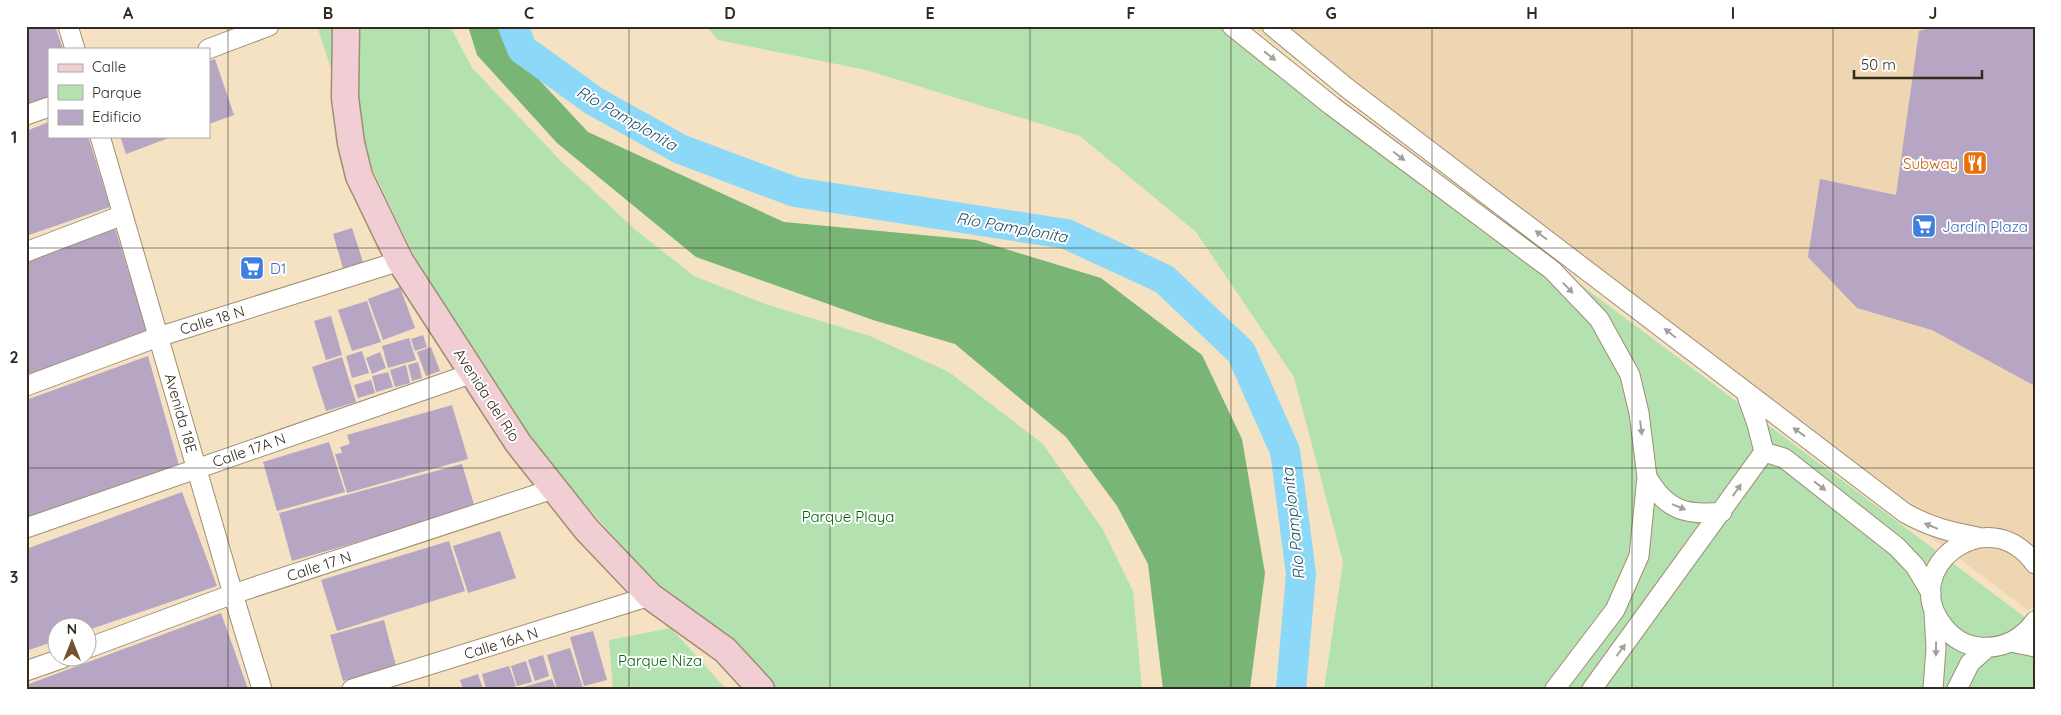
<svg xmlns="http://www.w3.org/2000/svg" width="2061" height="715" font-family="Quicksand,sans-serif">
<rect width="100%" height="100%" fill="#f5e2c2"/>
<!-- built -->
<path fill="#edd6b1" d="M1251 26H2035V602L2029 611Z"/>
<!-- green -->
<path fill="#b3e1b0" d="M317 26H339V94Z
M356 26H450L472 68 561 161 638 232 694 276 765 304 870 336 949 372 1043 444 1103 530 1133 591 1142 689H776L716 628 651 580 540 452 420 268 371 166 354 101Z
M706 26H1235L2030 621 2035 615V689H1324L1343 562 1294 377 1196 232 1080 136 866 70 718 40Z
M671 628 726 689H613L609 640Z"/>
<!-- forest -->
<path fill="#79b676" d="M468 26H504L515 54 588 132 784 222 976 240 1101 278 1202 355 1242 439 1265 573 1250 689H1163L1148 564 1117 506 1066 437 955 344 873 320 696 257 557 143 477 55Z"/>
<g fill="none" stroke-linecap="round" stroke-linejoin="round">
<!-- river -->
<path stroke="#8cd8f9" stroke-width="30" d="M513 26 522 49 594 101 680 149 795 192 1066 234 1164 279 1241 352 1285 451 1301 574 1291 689"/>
</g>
<!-- building -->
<path fill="#b6a5c3" d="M26 26H55L63 49H49V97L26 105Z
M1938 26H2035V386L1932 330 1857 308 1808 257 1820 179 1896 195 1919 31Z
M215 59 234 115 209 124V61Z
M49 122V136H88L110 207 26 236V131Z
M120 136H174L126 154Z
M115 228 147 332 26 376V262Z
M352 228 363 262 343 268 333 234Z
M400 287 415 328 383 340 368 299Z
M367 301 381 342 352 351 338 310Z
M331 316 342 355 326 360 314 321Z
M423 335 427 347 415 351 411 339Z
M409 338 416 360 388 368 382 346Z
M431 347 440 371 426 376 417 352Z
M362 351 369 373 352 378 346 356Z
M380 352 386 368 372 374 366 358Z
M148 356 180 469 26 521V400Z
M342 357 356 402 326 411 312 367Z
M418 362 422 378 412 381 408 365Z
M406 365 410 383 395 387 390 370Z
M388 372 393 387 376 392 372 376Z
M371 380 375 393 358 398 354 385Z
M452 405 468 459 347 493 335 454 342 453 340 447 350 444 347 435Z
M329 442 345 492 277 511 263 462Z
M462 464 475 508 292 561 279 513Z
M182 492 217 586 88 630V628H58V640L26 651V549Z
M500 531 516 578 468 593 453 546Z
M449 541 465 591 337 631 321 580Z
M221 613 248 689H26V685Z
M384 620 396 666 343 681 330 635Z
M593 631 607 680 584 686 570 637Z
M570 648 583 688 557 689 547 655Z
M543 655 549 676 535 681 528 660Z
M526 661 532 682 517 686 511 666Z
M509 666 516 686 508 689H486L482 674Z
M478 674 483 689H463L460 680Z
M552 679 556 689H520V688Z"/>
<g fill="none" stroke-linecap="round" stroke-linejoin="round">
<defs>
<path id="street" d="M68 26 75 49
M1232 26 1332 106 1552 270 1599 319 1630 375 1639 413 1647 477 1639 556 1615 610 1555 689
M1272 26 1347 88 1905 513C1930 527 1950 532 1978 537
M208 49 269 26
M26 115 49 107
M100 136 233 594 262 689
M26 252 123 215
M26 386 158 337 400 261
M1764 452 1784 458 1897 547 1915 566 1931 593
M1647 477C1666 510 1686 516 1722 512
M26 528 473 373
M2035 564C1988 498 1896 569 1944 627 1953 638 1966 646 1980 647 2003 649 2022 639 2035 621
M2011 642 2035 647
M88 648 233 594 553 489
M26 671 63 658
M352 689 650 596
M1592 689 1764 452 1757 424 1746 393
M1933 689 1936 648 1934 613
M1957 689 1970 663 1987 648"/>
<path id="secondary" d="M346 26 345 98 351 143 359 176 400 261 518 443 587 530 650 596 725 650 761 689"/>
</defs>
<!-- street casing -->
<use href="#street" stroke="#a08e71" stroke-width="21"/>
<!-- secondary casing -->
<use href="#secondary" stroke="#a08e71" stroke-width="29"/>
<!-- street -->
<use href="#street" stroke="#fff" stroke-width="19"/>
<!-- secondary -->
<use href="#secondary" stroke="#f1ced4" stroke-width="26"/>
</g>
<!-- one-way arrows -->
<defs><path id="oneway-solid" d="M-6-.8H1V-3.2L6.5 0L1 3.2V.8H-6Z" transform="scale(1.25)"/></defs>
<g fill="#a3a09a">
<use href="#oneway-solid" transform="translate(1270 56) rotate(38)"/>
<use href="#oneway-solid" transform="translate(1399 156) rotate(37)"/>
<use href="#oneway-solid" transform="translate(1541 235) rotate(-143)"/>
<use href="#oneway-solid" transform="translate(1568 288) rotate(46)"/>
<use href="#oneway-solid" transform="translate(1670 333) rotate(-141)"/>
<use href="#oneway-solid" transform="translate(1641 428) rotate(83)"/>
<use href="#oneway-solid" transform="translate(1799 432) rotate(-144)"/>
<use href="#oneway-solid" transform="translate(1820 486) rotate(38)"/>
<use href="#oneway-solid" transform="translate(1737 490) rotate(-55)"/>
<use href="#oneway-solid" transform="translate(1679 507) rotate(22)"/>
<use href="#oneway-solid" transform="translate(1931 526) rotate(-158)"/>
<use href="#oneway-solid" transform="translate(1936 649) rotate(91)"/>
<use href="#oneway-solid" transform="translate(1621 650) rotate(-54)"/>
</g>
<!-- grid -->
<path fill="none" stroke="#332b1f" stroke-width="1" stroke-opacity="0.55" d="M228 26V689M429 26V689M629 26V689M830 26V689M1030 26V689M1231 26V689M1432 26V689M1632 26V689M1833 26V689M26 248H2035M26 468H2035"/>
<!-- icons -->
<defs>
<symbol id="restaurant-square" viewBox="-11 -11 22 22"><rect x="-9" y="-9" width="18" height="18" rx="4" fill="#e8710a" stroke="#fff"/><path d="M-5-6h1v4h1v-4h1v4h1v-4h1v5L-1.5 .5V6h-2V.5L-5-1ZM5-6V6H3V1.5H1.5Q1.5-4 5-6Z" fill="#fff"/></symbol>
<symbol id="supermarket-square" viewBox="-11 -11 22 22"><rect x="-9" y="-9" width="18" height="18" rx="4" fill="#3f7fe0" stroke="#fff"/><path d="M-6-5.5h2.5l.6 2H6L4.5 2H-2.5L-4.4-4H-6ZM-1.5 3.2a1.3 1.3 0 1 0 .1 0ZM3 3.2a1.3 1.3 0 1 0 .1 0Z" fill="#fff"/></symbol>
</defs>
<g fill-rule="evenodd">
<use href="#restaurant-square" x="1961" y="149" width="28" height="28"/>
<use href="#supermarket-square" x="1910" y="212" width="28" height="28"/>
<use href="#supermarket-square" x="238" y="254" width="28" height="28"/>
</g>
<g text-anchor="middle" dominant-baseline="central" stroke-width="4" stroke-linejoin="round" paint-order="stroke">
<!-- food labels -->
<g font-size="15" fill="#c56008" stroke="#fff" text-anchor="end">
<text x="1958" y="163">Subway</text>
</g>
<!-- shop labels -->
<g font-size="15" fill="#366cbe" stroke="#fff" text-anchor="start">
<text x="1942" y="226">Jardín Plaza</text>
<text x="270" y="268">D1</text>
</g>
<!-- street labels -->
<g font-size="15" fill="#332b1f" stroke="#fff">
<text transform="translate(212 320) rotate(-17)">Calle 18 N</text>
<text transform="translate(487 395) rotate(57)">Avenida del Río</text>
<text transform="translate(181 413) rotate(74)">Avenida 18E</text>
<text transform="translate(249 450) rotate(-19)">Calle 17A N</text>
<text transform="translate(319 566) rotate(-18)">Calle 17 N</text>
<text transform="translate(501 643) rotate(-17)">Calle 16A N</text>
</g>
<!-- park labels -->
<g font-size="15" fill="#02610c" stroke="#fff">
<text x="848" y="516">Parque Playa</text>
<text x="660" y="660">Parque Niza</text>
</g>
<!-- water labels -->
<g font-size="16" font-style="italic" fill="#255162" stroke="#fff">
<text transform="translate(627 118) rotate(30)">Río Pamplonita</text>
<text transform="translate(1012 227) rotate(10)">Río Pamplonita</text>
<text transform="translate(1293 524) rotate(-96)">Río Pamplonita</text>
</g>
</g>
<!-- border -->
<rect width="2061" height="715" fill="none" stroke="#ffffff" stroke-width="55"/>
<!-- legend -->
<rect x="48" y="48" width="162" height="90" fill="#ffffff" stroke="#adaaa5"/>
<rect x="58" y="64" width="25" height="8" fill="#f1ced4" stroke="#adaaa5"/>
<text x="92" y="72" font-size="15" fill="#332b1f">Calle</text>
<rect x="58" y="85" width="25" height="15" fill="#b3e1b0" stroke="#adaaa5"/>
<text x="92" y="98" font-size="15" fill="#332b1f">Parque</text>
<rect x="58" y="110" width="25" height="15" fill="#b6a5c3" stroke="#adaaa5"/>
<text x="92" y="122" font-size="15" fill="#332b1f">Edificio</text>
<!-- north arrow -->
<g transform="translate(72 642)"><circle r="24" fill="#ffffff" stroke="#adaaa5"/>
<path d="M0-4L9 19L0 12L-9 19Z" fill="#725228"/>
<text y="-8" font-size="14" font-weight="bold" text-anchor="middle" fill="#332b1f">N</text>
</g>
<!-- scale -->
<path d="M1854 70v8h128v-8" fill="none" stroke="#332b1f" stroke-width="2.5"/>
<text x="1861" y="70" font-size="15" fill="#332b1f" stroke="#ffffff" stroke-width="4" paint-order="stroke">50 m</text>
<rect x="28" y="28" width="2006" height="660" fill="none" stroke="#332b1f" stroke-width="2"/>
<g font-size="16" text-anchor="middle" font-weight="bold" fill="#332b1f">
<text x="128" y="19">A</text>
<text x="328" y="19">B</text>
<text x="529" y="19">C</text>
<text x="730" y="19">D</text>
<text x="930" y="19">E</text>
<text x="1131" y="19">F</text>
<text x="1331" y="19">G</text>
<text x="1532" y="19">H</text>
<text x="1733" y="19">I</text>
<text x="1933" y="19">J</text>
<text x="14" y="143">1</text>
<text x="14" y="363">2</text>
<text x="14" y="583">3</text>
</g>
</svg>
